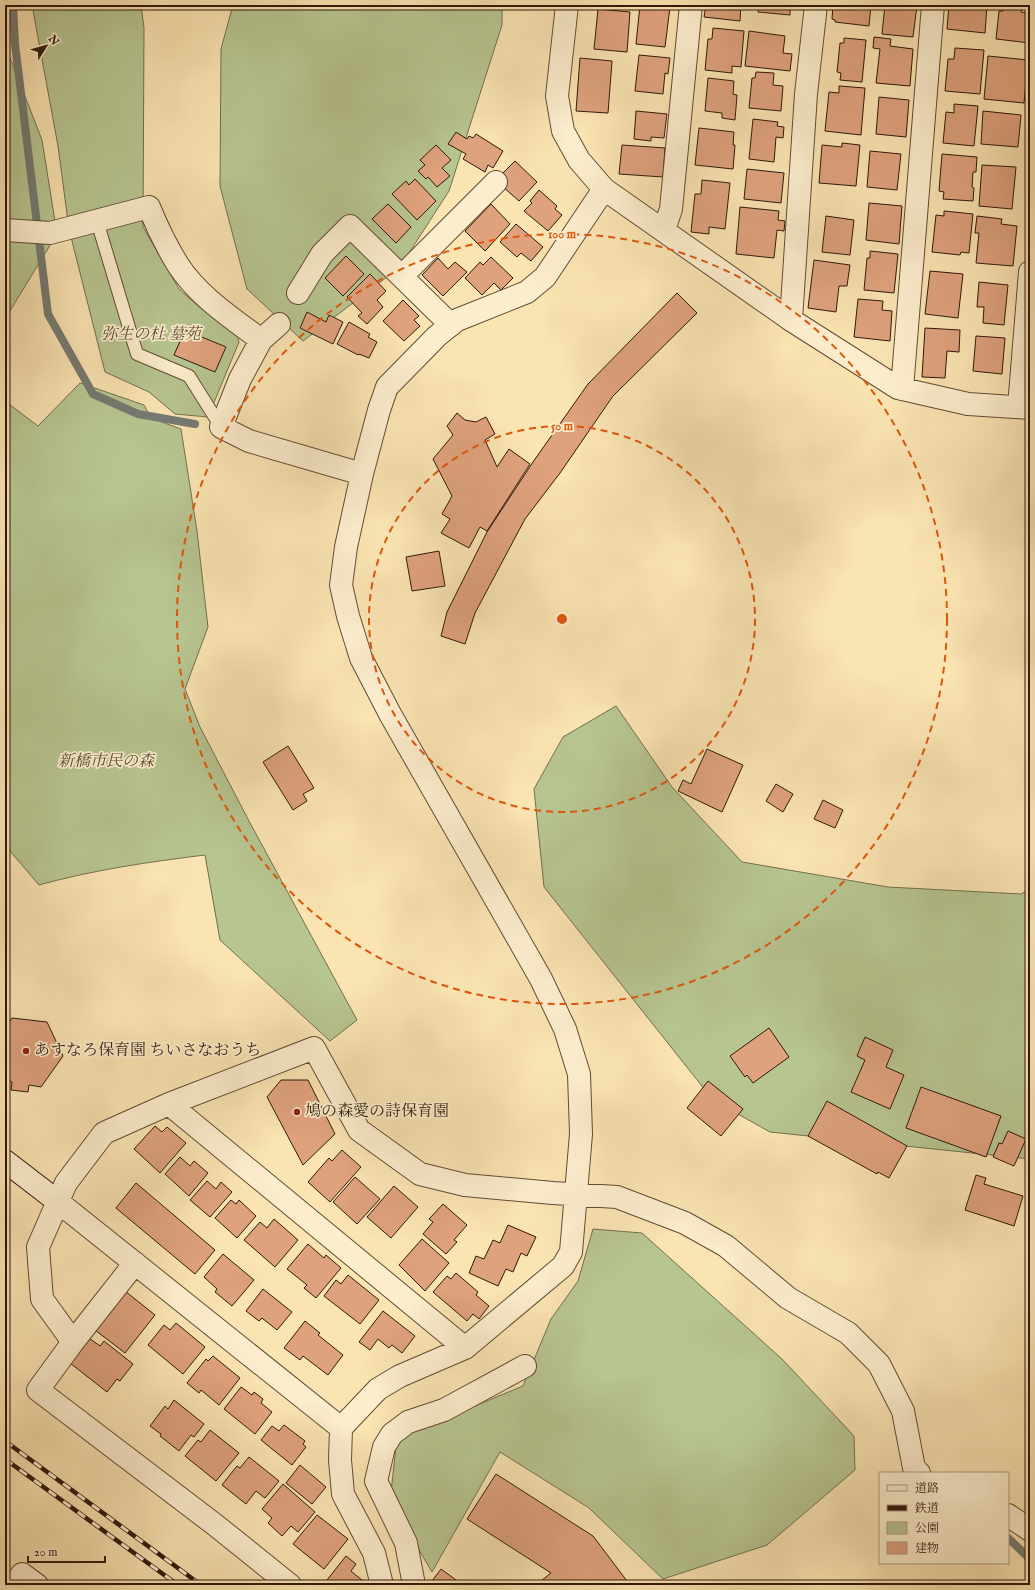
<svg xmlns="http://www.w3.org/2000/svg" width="1035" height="1590" font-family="'IM FELL English','Noto Serif JP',serif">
<rect width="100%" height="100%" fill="#fae4b2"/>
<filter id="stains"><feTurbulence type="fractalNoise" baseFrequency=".005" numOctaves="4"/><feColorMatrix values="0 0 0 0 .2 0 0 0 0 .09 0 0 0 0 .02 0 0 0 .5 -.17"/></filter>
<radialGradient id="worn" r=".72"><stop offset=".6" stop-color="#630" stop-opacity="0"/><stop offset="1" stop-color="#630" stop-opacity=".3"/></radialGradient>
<!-- green -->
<path fill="#b7c591" stroke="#736e4e" d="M32 5H141L144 28 143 227 179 289 197 305 237 334 239 342 208 417 175 414 149 392 105 372 69 229 58 146Z
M233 5H502V25L449 191 400 267 303 341 247 289 220 186 221 49Z
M5 45 42 140 57 234 5 319Z
M80 383 144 405 151 418 181 429 197 531 208 627 185 689 200 727 249 821 357 1020 330 1041 220 940 205 855C148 862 93 870 39 885L5 845V401L38 426Z
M616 706 672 787 742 862 888 887 1021 894 1030 889V1159L770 1132 713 1100 544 887 534 789 563 737Z
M593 1229 642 1233 782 1359 854 1436 855 1470 767 1545 663 1579 589 1508 500 1452 432 1572 390 1501 397 1438 523 1386 551 1319 578 1281Z"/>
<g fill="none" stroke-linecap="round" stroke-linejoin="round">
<!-- stream -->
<path stroke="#757a72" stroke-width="8" d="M13 5 15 44 48 314 93 394 138 414 195 424
M1008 1538 1030 1559"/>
</g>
<!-- building -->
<path fill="#dea27d" stroke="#2f180a" d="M640 5 670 7 665 47 636 44Z
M706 5H741L740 21 704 17Z
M759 5H790V15L758 12Z
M833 5H871L869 26 835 22V20L832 19Z
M885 5H917L913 37 882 34Z
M949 5H987L985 33 947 29Z
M1004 5H1022L1021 12 1030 13V43L996 39 999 11H1003Z
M598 9 630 12 627 52 594 49Z
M713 28 744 31 741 67 732 66V73L705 70 708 39H712Z
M749 31 785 36 783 53 792 54 790 71 745 66Z
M874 37 891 39 890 46 913 49 910 86 876 83 880 49 873 48Z
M844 38 866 40 862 82 840 80 841 73 837 72 840 43H844Z
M955 48 984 50 980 94 945 91 948 59H954Z
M639 55 670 58 668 74 665 73 663 94 635 91Z
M988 56 1028 60 1024 103 984 99Z
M580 58 612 61 608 113 576 111Z
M756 72 774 73 773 85 783 86 781 111 749 108 752 78H755Z
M708 78 734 81 733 94 737 95 735 120 722 118V113L705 111Z
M839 86 865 88 861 135 825 131 829 92 839 93Z
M879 97 909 100 906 137 876 134Z
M954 104 978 106 974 146 943 143 946 112 954 113Z
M636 111 667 114 664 138 651 137V141L634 139Z
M983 111 1021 115 1018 147 981 144Z
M753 119 778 122 777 126 784 127 783 138 776 137 774 162 749 159Z
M699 128 734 132 733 145H735L733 169 695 165Z
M456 132 467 139 469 136 473 138 476 134 503 151 493 168 488 165 485 172 463 159 466 154 448 144Z
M842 143 860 145 856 186 819 183 822 145 842 147Z
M436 145 451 160 442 168 450 176 437 187 428 177 426 179 418 171 425 165 420 160Z
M622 145 665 148 663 177 619 174Z
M870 151 901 154 897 190 867 187Z
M942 154 977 157 976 172H973L972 187 974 188 973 201 943 199 944 192 939 191Z
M515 161 537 182 519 201 502 186 500 176Z
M982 165 1016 167 1012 209 979 206Z
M747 169 784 173 781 203 744 199Z
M415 179 436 201 417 220 392 194 406 181 409 185Z
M702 180 730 183 725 229 709 227V234L691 232 695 194H701Z
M539 190 557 206 555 209 562 215 548 231 524 211 532 203 530 201Z
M869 203 902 206 899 244 866 240Z
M388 204 411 227 396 243 372 219Z
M491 204 510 224 485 251 465 231Z
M740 207 779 211 778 220 785 221 784 231 777 230 774 258 736 254Z
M944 211 973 214 969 253 961 252 960 255 932 252 936 215 944 216Z
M826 216 854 220 850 255 822 252Z
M977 216 1002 219 1001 224 1017 226 1013 266 976 263 979 233H975Z
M516 224 543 247 531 261 521 253 517 257 500 242Z
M870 251 898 254 894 293 864 290 867 258H870Z
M346 256 364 274 343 296 325 278Z
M491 257 513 278 501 290 494 283 482 295 465 278 480 262 483 265Z
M438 258 448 269 455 262 467 272 443 296 422 275Z
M814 260 850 265 847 286H839L836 312 808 308Z
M930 271 963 274 958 318 925 314Z
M370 274 386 291 377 300 383 307 367 324 358 316 362 313 347 297Z
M979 282 1008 285 1004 325 983 323 984 307H977Z
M677 293 697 313 613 396 560 473 525 519 475 613 465 644 441 636 447 612 487 532 533 462 588 384Z
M858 299 883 301 882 310 892 311 890 341 854 337Z
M403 300 419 316 414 320 420 326 404 341 383 321Z
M307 312 326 322 329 315 343 322 333 344 300 328Z
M349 322 370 334 368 337 377 342 369 358 359 354 358 355 337 344Z
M925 328 960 330 959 352 947 351 945 378 922 377Z
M185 330 226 347 215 372 174 355Z
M976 336 1005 338 1002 374 973 371Z
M457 413 465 420 476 422 486 417 495 434 485 440 497 467 509 449 530 464 487 531 480 527 469 548 441 533 450 519 442 514 452 496 433 459 453 435 447 426Z
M439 551 445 586 412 591 406 557Z
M288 746 314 788 303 794 307 801 293 810 263 762Z
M707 749 743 765 722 812 678 791 683 780 691 784Z
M776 784 793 794 783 812 766 801Z
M823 800 843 810 835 828 814 819Z
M12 1018 47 1022 63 1056 41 1087 29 1085 28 1092 11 1090 12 1082 5 1081V1027Z
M769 1028 789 1057 753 1083 747 1075 745 1077 730 1056Z
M865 1037 893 1050 886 1067 904 1075 890 1109 851 1092 865 1060 857 1056Z
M281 1080H308L335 1134 303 1165 267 1097Z
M708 1081 743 1109 721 1136 687 1108Z
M921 1087 1001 1116 986 1157 906 1128Z
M827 1101 907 1146 889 1178 878 1172 877 1174 808 1136Z
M155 1126 162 1132 167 1127 186 1143 160 1173 134 1149Z
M1008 1131 1026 1139 1014 1166 993 1157 999 1143 1002 1144Z
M342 1150 361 1167 330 1202 308 1182 329 1158 332 1161Z
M180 1157 190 1166 194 1161 208 1173 189 1196 165 1174Z
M976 1175 986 1178 984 1184 1023 1196 1014 1226 965 1210Z
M355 1177 380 1199 357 1224 333 1202Z
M207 1181 216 1189 221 1182 232 1192 210 1217 190 1200Z
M136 1183 215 1250 195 1274 116 1208Z
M394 1186 418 1207 391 1238 367 1217Z
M231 1200 236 1204 239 1200 256 1216 237 1238 215 1218Z
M443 1204 467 1225 454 1240 457 1242 446 1254 423 1234 433 1222 429 1219Z
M274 1219 298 1240 275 1267 244 1240 260 1222 267 1228Z
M508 1225 536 1237 527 1256 521 1253 513 1272 506 1269 498 1286 469 1273 476 1256 484 1259 493 1240 500 1243Z
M422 1239 449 1263 425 1291 399 1265Z
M308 1244 324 1258 326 1255 341 1268 316 1298 304 1288 307 1285 287 1269Z
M223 1254 254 1280 232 1306 215 1292 217 1289 204 1277Z
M456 1273 478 1292 476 1295 489 1306 479 1319 473 1314 467 1321 433 1292 447 1276 451 1279Z
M348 1275 379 1300 360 1324 324 1296 336 1280 341 1284Z
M263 1289 292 1312 277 1330 262 1318 259 1321 246 1311Z
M125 1291 155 1315 125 1353 95 1330Z
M383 1311 415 1336 402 1353 392 1345 389 1348 378 1339 370 1350 359 1342Z
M305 1321 320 1333 318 1335 343 1355 328 1375 303 1356 300 1360 284 1348Z
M176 1323 205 1347 183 1374 148 1345 164 1325 170 1330Z
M89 1338 100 1346 104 1341 133 1364 120 1381 117 1379 107 1392 70 1363Z
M213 1356 240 1378 219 1405 201 1390 199 1393 187 1383 206 1359 208 1361Z
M241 1387 252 1395 254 1392 263 1399 261 1403 272 1412 255 1434 224 1409Z
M174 1400 204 1424 194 1437 191 1435 179 1451 160 1436 161 1434 150 1426 165 1406 168 1409Z
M284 1425 305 1441 303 1444 306 1447 292 1465 261 1440 272 1426 279 1431Z
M210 1430 239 1453 216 1481 185 1456 198 1440 201 1442Z
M249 1457 279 1481 265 1498 256 1491 246 1504 222 1485 237 1466 240 1468Z
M300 1465 326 1487 312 1504 286 1483Z
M496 1474 593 1536 630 1585H536L551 1573 467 1519Z
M283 1484 315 1512 298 1532 291 1526 282 1536 268 1523 272 1518 262 1509Z
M317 1515 348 1539 324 1569 293 1544Z
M346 1556 356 1564 351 1571 363 1581 360 1585H323Z
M441 1569 463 1585H429Z"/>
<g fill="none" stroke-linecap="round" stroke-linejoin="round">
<defs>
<path id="lane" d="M97 221 137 354 189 376 221 427"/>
<path id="street" d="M567 5 557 96 563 131 579 160 604 189 791 320 898 388 968 404 1030 408
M5 230 50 233 149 207C157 227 167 247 178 265 198 296 232 318 261 340L240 379 221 427 249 441 362 474
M664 230 671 209 691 5
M402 276 496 182
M298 293 322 254 350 226 451 325
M791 320 806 94 816 5
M261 340 279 324
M902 389 933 5
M1019 407 1030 272
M169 1104 465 1348
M57 1201 341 1428
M73 1342 135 1263
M1008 1515 1030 1530
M14 1585 22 1574 37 1585
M290 1585 214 1524 38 1390 73 1342 42 1299 38 1247 66 1183 104 1133 169 1104 314 1048 359 1130 420 1174 465 1185 553 1193 617 1197 685 1223 726 1246 788 1298 848 1333 879 1364 903 1411 914 1468 919 1473
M382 1585 374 1553 343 1494 340 1460 341 1428 378 1389 400 1376 465 1348 563 1266 571 1252 581 1134 579 1074 565 1029 541 979 390 714 361 658 348 616 341 585 346 547 362 474 379 410 387 387 437 336 457 320 527 292 545 277 604 189
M414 1585 406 1543 376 1481 384 1447 392 1434 408 1422 444 1410 525 1366"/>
<path id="secondary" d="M5 1161 57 1201"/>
</defs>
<!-- lane casing -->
<use href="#lane" stroke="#624b34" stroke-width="14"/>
<!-- street casing -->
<use href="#street" stroke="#624b34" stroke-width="24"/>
<!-- secondary casing -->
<use href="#secondary" stroke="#2f180a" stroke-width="24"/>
<!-- lane -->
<use href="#lane" stroke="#fcedcd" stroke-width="12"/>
<!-- street -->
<use href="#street" stroke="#fcedcd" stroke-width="22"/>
<!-- secondary -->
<use href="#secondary" stroke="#fcedcd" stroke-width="22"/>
<defs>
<path id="rail" d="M5 1441 201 1585
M5 1459 178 1585"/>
</defs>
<!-- rail casing -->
<use href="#rail" stroke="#2f180a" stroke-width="4.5"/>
<!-- rail -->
<use href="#rail" stroke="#fcedcd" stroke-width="3" stroke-dasharray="9" stroke-linecap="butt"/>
</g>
<!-- distance rings -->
<g fill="none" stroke="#df560c" stroke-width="2" stroke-dasharray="7 5">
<circle cx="562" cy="619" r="193"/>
<circle cx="562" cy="619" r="385"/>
</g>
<!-- markers -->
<g fill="#8f2418" stroke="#fcedcd" stroke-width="1.5">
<circle cx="26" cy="1051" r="4"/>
<circle cx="297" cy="1112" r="4"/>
</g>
<g text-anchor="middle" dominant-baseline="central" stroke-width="3.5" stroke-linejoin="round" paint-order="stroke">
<!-- park labels -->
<g font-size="16" font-style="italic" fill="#584c32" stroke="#fcedcd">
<text x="151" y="335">弥生の杜 墓苑</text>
<text x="106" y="762">新橋市民の森</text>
</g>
<!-- poi labels -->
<g font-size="16" fill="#2f180a" stroke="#fcedcd" text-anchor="start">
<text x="34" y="1051">あすなろ保育園 ちいさなおうち</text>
<text x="305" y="1112">鳩の森愛の詩保育園</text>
</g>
</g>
<circle cx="562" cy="619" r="6" fill="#df560c" stroke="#fcedcd" stroke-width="2"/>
<g font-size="12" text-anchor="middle" font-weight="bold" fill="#df560c" stroke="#fcedcd" stroke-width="3.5" stroke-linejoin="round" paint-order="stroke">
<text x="562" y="238">100 m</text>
<text x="562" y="430">50 m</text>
</g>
<!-- margin -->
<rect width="1035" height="1590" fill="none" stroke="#fae4b2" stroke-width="20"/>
<rect x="6" y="6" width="1023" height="1578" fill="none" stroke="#2f180a" stroke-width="2"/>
<rect x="10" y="10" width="1015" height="1570" fill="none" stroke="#2f180a"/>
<!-- legend -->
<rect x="879" y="1472" width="130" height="92" fill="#fcedcd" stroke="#aa987f"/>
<rect x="887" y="1485" width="20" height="6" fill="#fcedcd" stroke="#aa987f"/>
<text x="915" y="1492" font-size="12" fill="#2f180a">道路</text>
<rect x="887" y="1505" width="20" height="6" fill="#2f180a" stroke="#aa987f"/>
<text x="915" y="1512" font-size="12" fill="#2f180a">鉄道</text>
<rect x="887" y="1522" width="20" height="12" fill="#b7c591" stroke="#aa987f"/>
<text x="915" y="1532" font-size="12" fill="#2f180a">公園</text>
<rect x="887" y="1542" width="20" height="12" fill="#dea27d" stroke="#aa987f"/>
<text x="915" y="1552" font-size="12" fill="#2f180a">建物</text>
<!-- north arrow -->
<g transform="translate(46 46) rotate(53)" stroke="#fcedcd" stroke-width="3" paint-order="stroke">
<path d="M0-3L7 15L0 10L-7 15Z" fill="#2f180a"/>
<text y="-6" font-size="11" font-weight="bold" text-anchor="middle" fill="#2f180a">N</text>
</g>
<!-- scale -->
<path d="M28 1556v6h77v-6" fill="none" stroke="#2f180a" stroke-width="2"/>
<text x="34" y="1556" font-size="12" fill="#2f180a" stroke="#fcedcd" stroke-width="3" paint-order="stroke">20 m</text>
<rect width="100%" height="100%" filter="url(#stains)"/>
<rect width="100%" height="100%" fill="url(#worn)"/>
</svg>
